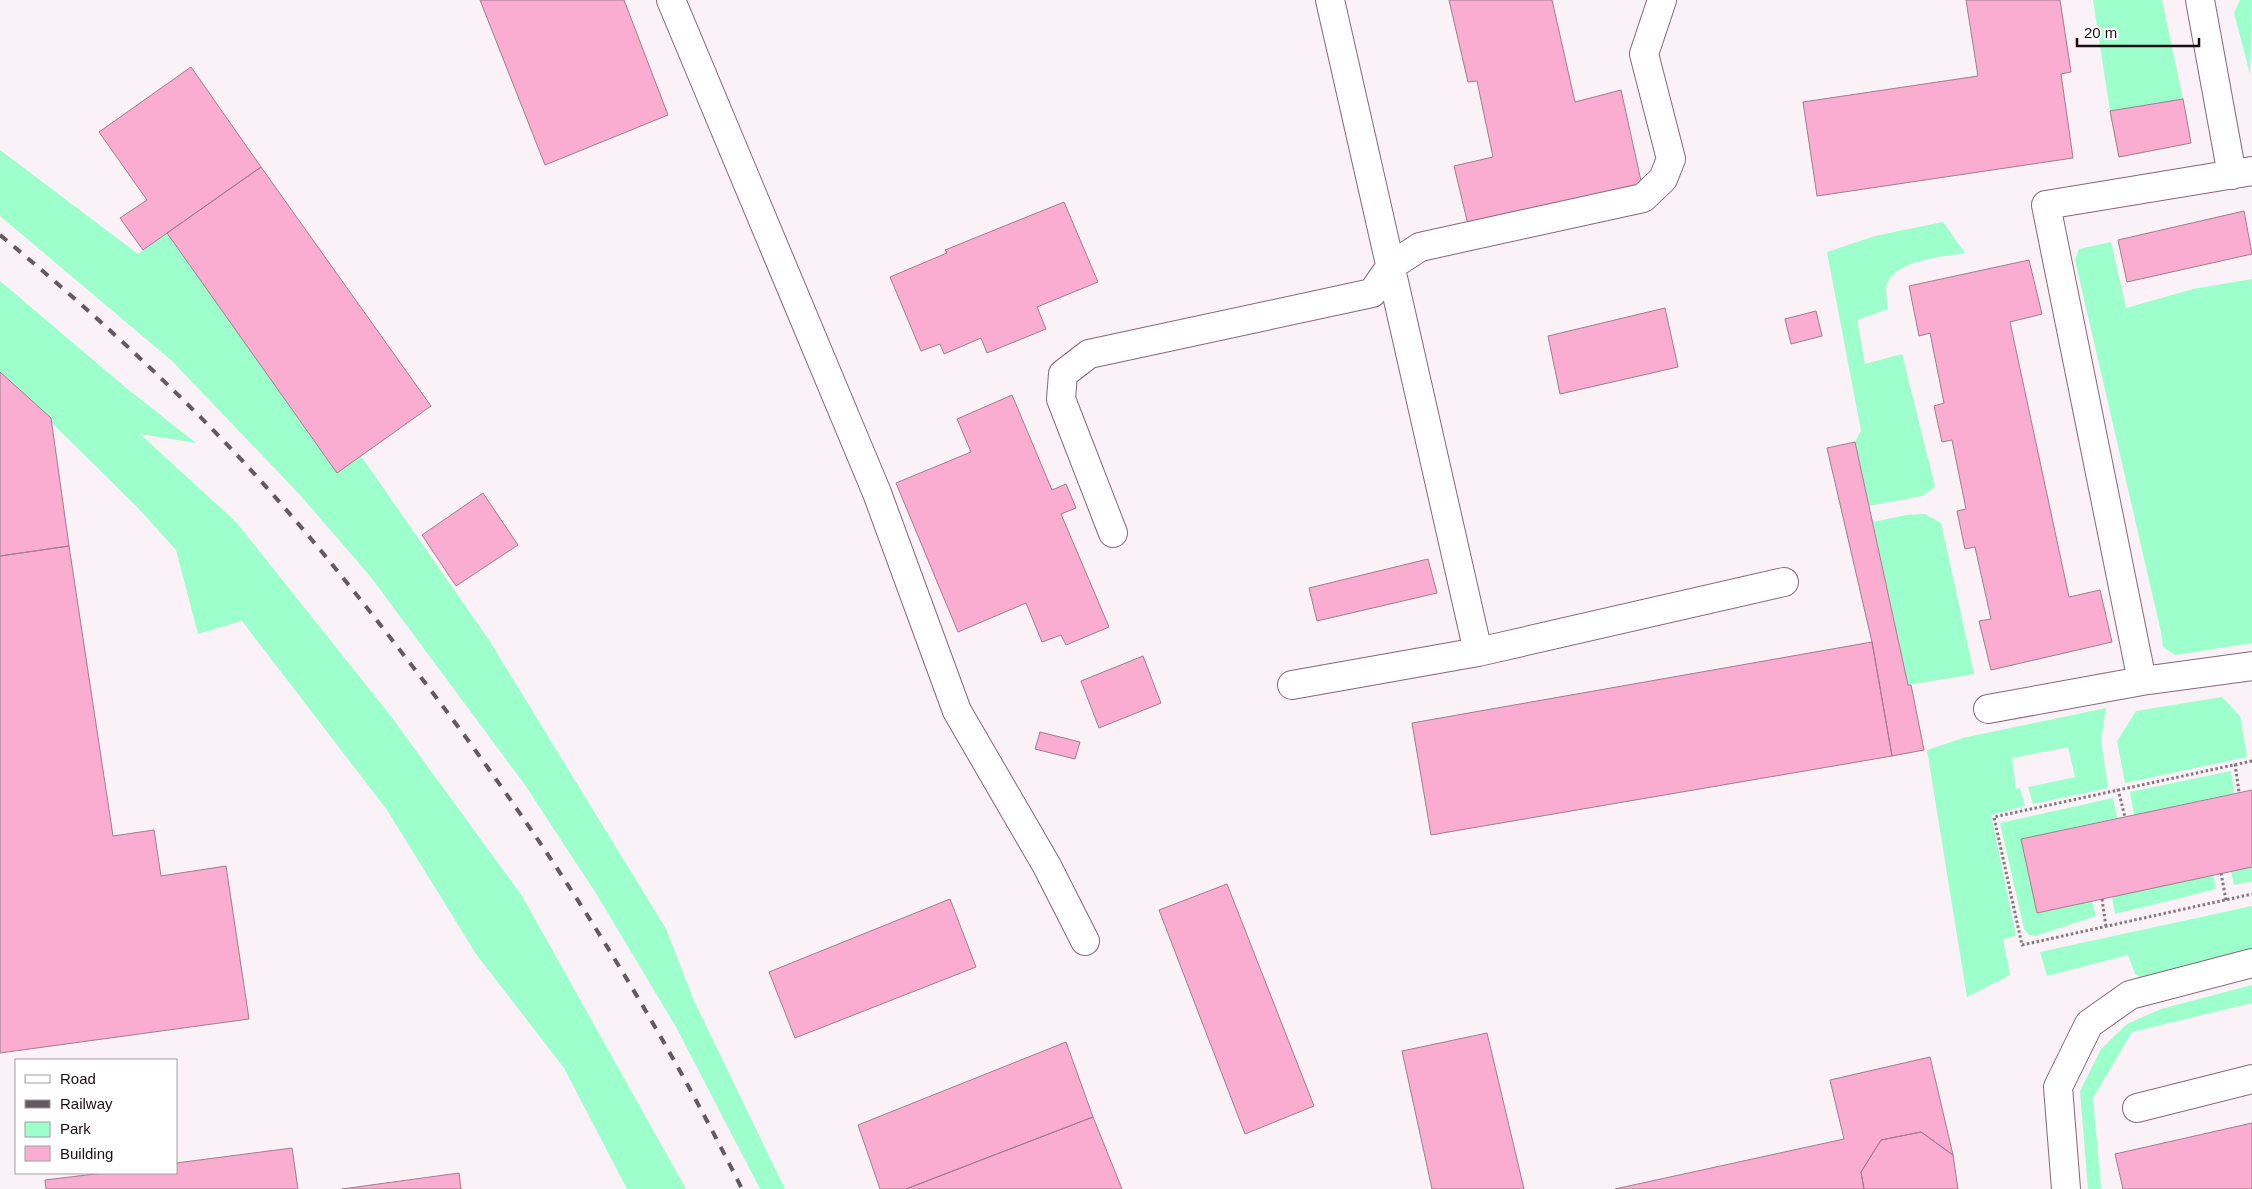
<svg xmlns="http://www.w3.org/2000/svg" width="2252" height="1189" font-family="Helvetica,sans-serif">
<rect width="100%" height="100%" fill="#faf2f6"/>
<!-- green -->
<path fill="#9cffcc" d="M2093 0H2162L2183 99 2110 111Z
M2240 0H2252L2250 74 2234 13Z
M0 150 138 254 167 233 337 473 361 456 489 640 666 929 695 1003 785 1189H760L676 1027 597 895 525 785 370 576 300 495 172 361 0 216Z
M1943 222 1965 253C1943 257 1889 260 1886 289 1886 295 1887 303 1888 309L1857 320 1865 364 1902 354 1935 487 1922 496 1869 506 1855 442 1861 431 1827 252 1875 236Z
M2111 242 2126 308 2193 289 2252 279V643L2175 655 2163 647 2161 632 2075 260 2079 249Z
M0 281 125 387 196 443 140 434 236 522 390 715 522 896 686 1189H627L564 1068 476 954 387 810 242 621 198 634 176 550 138 508 52 423 51 418 0 372Z
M1925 514 1941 523 1974 674 1908 685 1873 522 1906 515Z
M2222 697 2240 716 2247 757 2125 783 2117 741 2136 711Z
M2106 708 2101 740 2108 788 2033 804 2028 787 2075 777 2068 747 2012 758 2016 789 2020 788 2025 806 1991 815 2016 936 2003 939 2010 975 1967 997 1927 750 1963 738Z
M2231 771 2234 793 2134 815 2130 792Z
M2113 798 2117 818 2021 839 2037 913 2092 901 2096 916 2036 936 2029 935 2024 929 2000 823Z
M2252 867V881L2234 885 2231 871Z
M2213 875 2216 889 2115 914 2112 897Z
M2252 906V956L2150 984 2135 974 2128 955 2047 976 2040 952Z
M2252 985V1003L2132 1032 2093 1098 2101 1189H2088L2080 1091 2101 1049 2127 1024 2161 1009Z"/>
<!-- building -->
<path fill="#faadd0" stroke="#a07d8c" d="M480 0H624L668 115 545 165Z
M1449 0H1552L1575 102 1621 90 1643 190 1469 229 1454 166 1493 157 1477 81 1468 82Z
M1966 0H2060L2071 72 2061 74 2073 158 1817 196 1803 102 1978 76Z
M191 67 261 167 143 250 120 218 147 200 99 132Z
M2183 99 2191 143 2119 157 2110 111Z
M261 167 431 406 337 473 167 233Z
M1064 202 1098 282 1037 307 1046 329 987 353 981 338 944 354 940 344 921 351 890 277 947 253 945 250Z
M2244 211 2252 254 2127 282 2118 240Z
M2029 260 2042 314 2010 322 2069 597 2100 590 2112 642 1991 670 1979 621 1991 619 1975 547 1965 549 1957 511 1966 509 1952 440 1942 442 1934 406 1944 403 1930 333 1919 336 1909 286Z
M1665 308 1678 367 1560 394 1548 336Z
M1816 311 1822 336 1791 344 1785 319Z
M0 372 51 418 69 546 0 556Z
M1012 395 1052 490 1066 484 1076 508 1061 514 1109 627 1066 645 1061 635 1042 642 1026 603 958 632 896 483 971 452 957 419Z
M1855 442 1908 685H1911L1924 750 1892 756 1872 642 1827 448Z
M483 493 518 545 456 586 422 535Z
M69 546 113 836 154 830 161 876 226 866 249 1019 0 1053V556Z
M1428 559 1437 593 1317 621 1309 588Z
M1872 642 1892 756 1431 835 1412 723Z
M1143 656 1161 703 1099 728 1081 681Z
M1040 732 1080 742 1075 759 1035 749Z
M2252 790V867L2037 913 2021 839Z
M1227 884 1314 1106 1245 1134 1159 910Z
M950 899 976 967 795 1038 769 972Z
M1487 1033 1524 1189H1432L1402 1051Z
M1066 1042 1093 1117 906 1189H880L858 1125Z
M1930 1057 1953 1155 1921 1132 1881 1140 1861 1172 1864 1189H1615L1844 1139 1830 1080Z
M1093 1117 1122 1189H906Z
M2252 1123V1189H2123L2115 1154Z
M1921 1132 1953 1155 1958 1189H1864L1861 1172 1881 1140Z
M292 1148 298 1189H46L45 1180 103 1173H176V1163Z
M459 1173 461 1189H342Z"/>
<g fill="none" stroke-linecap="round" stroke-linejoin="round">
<defs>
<path id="minor" d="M671 0 877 493 957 711 1047 866 1085 941
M1330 0 1478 652 1784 582
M2200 0 2232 175
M1113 533 1061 399 1063 374 1089 354 1372 293 1391 266 1420 247 1643 198 1663 179 1671 159 1644 54 1662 0
M2142 681 2046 205 2252 171
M1292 685 1478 652
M1988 709 2142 681 2252 666
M2137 1108 2252 1079
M2066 1189 2058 1087 2089 1024 2130 995 2252 963"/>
</defs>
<!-- minor casing -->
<use href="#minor" stroke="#896776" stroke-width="30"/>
<!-- path -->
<path stroke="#83797e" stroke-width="3" stroke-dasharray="2.5 2.5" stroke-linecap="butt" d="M2252 761 1994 817 2022 945 2252 894
M2235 764 2239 792
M2118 789 2125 817
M2221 873 2226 900
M2102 899 2106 927"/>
<!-- minor -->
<use href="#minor" stroke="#fff" stroke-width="28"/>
<!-- rail -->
<path stroke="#64595e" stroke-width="4" stroke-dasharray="9 9" stroke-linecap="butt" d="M0 235C76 298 148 363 216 433 285 504 346 580 406 658 535 824 648 1000 742 1189"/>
</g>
<!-- legend -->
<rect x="15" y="1059" width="162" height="115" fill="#ffffff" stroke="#a39ea1"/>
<rect x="25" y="1075" width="25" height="8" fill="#ffffff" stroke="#a39ea1"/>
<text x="60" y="1084" font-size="15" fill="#1a0d13">Road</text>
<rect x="25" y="1100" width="25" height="8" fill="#64595e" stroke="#a39ea1"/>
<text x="60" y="1109" font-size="15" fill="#1a0d13">Railway</text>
<rect x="25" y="1122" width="25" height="15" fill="#9cffcc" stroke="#a39ea1"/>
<text x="60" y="1134" font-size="15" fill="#1a0d13">Park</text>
<rect x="25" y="1146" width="25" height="15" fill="#faadd0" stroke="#a39ea1"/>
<text x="60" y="1159" font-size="15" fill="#1a0d13">Building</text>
<!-- scale -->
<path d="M2077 38v8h122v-8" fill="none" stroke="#1a0d13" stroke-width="2.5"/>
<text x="2084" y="38" font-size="15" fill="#1a0d13" stroke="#ffffff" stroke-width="4" paint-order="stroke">20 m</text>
</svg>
